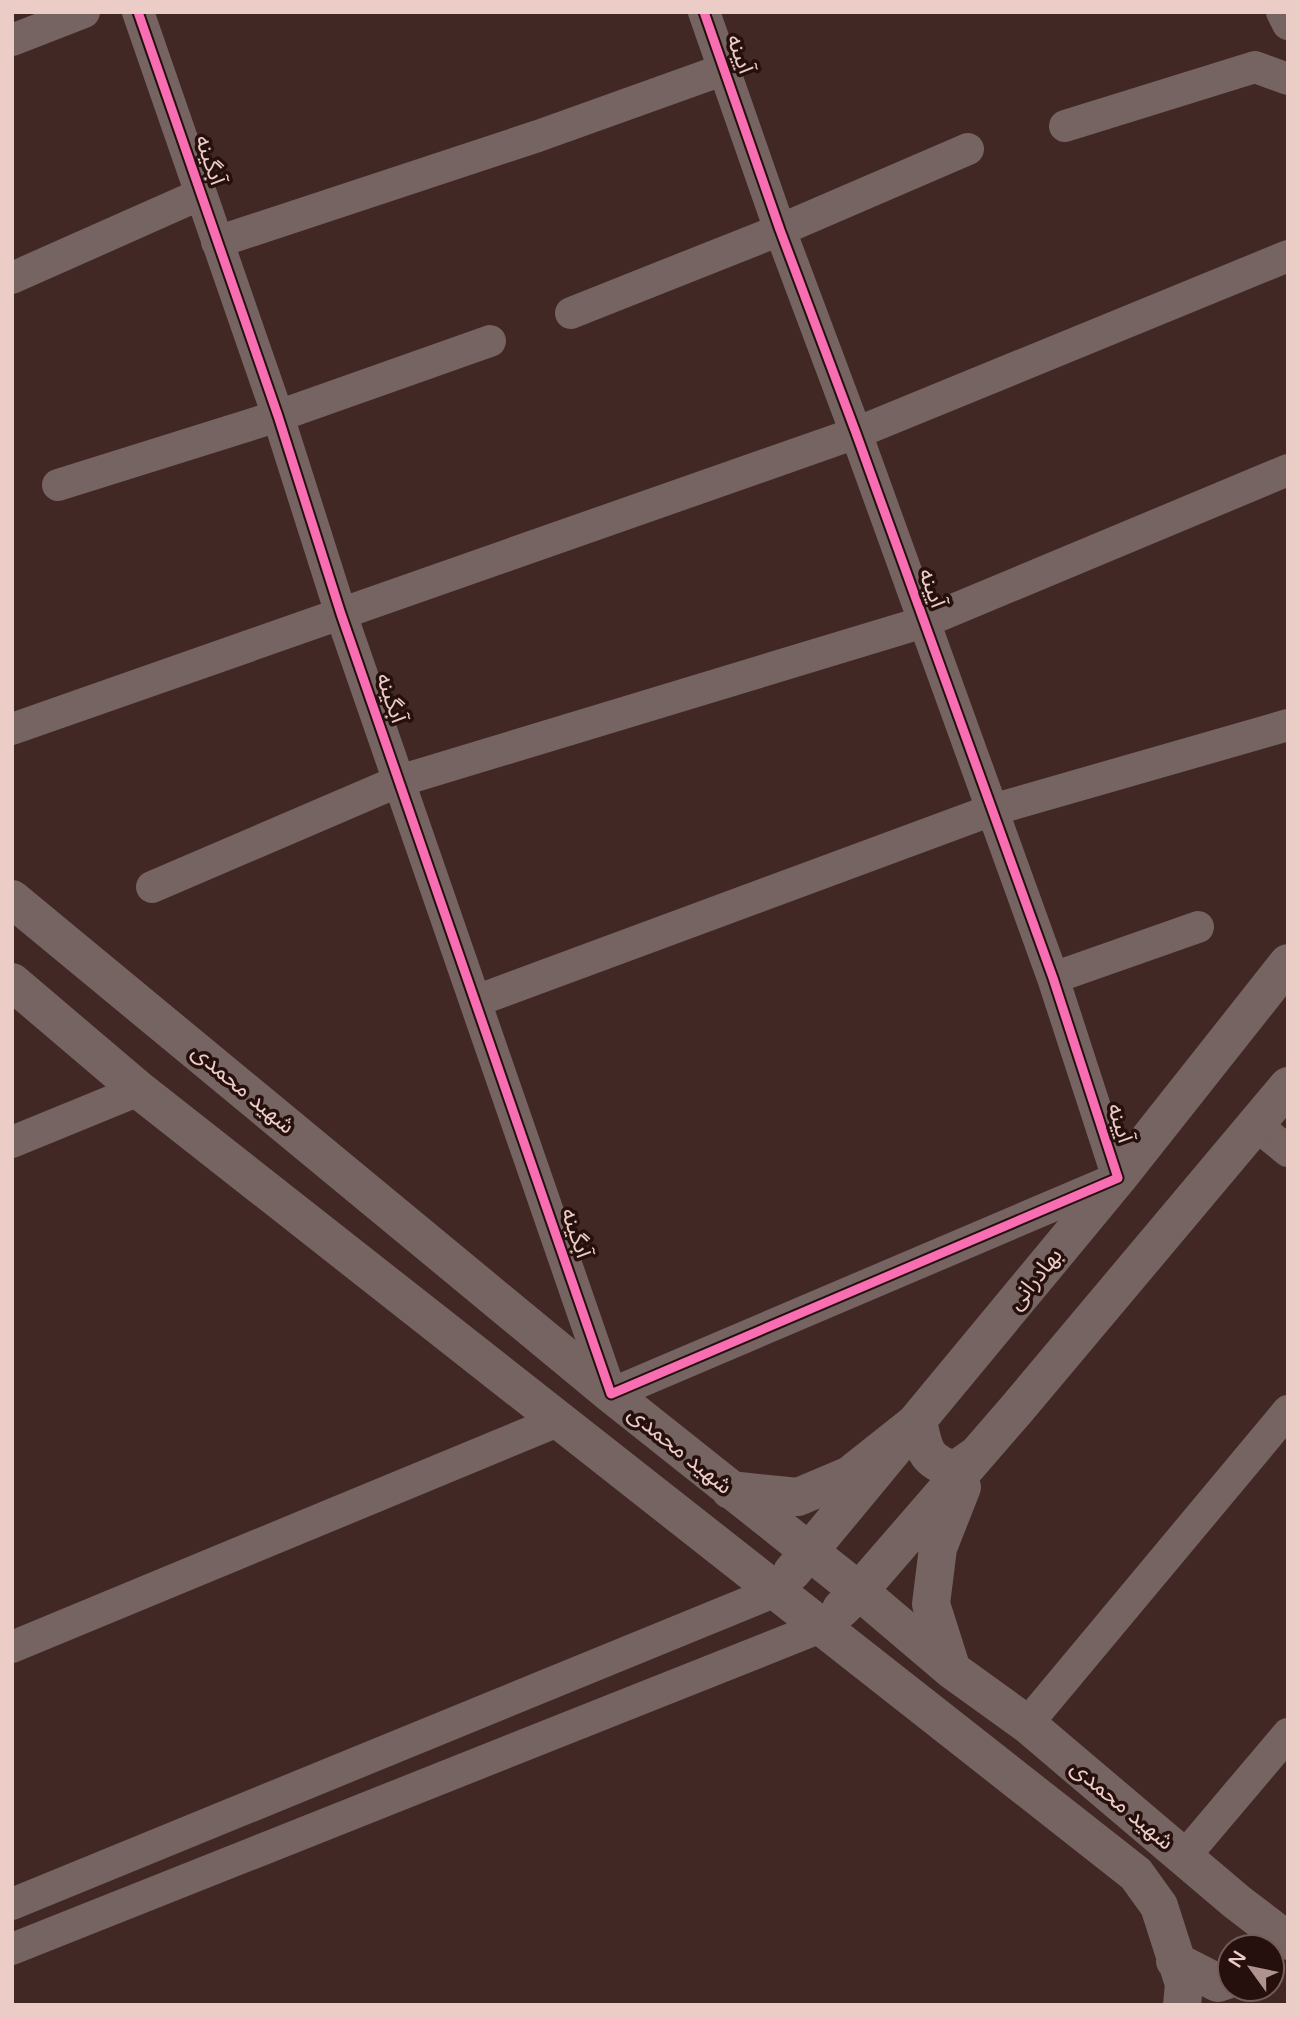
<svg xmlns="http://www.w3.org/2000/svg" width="1300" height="2017" font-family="'Varela Round','Noto Sans Arabic',sans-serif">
<rect width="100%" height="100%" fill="#412825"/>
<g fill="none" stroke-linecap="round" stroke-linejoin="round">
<!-- minor -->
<path stroke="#756461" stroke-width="32" d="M138 12 278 416 341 614 611 1394 1118 1178 1053 978 856 433 780 230 704 12
M1282 12 1288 24
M12 40 84 12
M1065 126 1255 67 1288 79
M217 242 538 136 725 69
M12 278 201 194
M571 313 780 230 968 149
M58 485 278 416 490 341
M12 729 856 433 1288 256
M152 887 399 781 924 622 1288 470
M1053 978 1198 927
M476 1001 992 810 1288 725
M1256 1125 1288 1151
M12 1142 139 1090
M12 1647 560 1420
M1027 1724 1288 1411
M1184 1857 1288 1734
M12 1904 776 1591
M12 1949 821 1627"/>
<!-- tertiary -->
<path stroke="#756461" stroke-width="38" d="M12 899 611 1394 859 1591 952 1670 1027 1724 1237 1902 1288 1941
M12 982 139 1090 1136 1874 1159 1906 1184 1984 1182 2005
M730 1490 798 1497 850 1475 918 1421C924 1450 925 1461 955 1470L975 1456
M792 1572 1118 1178 1288 963
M841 1609 859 1591 1015 1411 1288 1086
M952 1670 931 1604 938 1548 962 1487
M1175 1961 1218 1983 1230 1979"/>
<defs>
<path id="cycleway" d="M138 12 278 416 341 614 611 1394 1118 1178 1053 978 856 433 780 230 704 12"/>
</defs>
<!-- cycleway casing -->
<use href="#cycleway" stroke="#25100d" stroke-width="13"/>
<!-- cycleway -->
<use href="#cycleway" stroke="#f96db3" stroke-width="9"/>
</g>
<g text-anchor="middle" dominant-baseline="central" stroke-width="7" stroke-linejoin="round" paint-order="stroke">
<!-- street labels -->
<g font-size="23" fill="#ecccc7" stroke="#25100d">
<text transform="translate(740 54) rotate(70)">آیینه</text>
<text transform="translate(210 160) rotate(71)">آبگینه</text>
<text transform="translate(932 588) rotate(70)">آیینه</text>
<text transform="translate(391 698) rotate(71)">آبگینه</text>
<text transform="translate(243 1089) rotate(40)">شهید محمدی</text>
<text transform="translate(1120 1123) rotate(72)">آیینه</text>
<text transform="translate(576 1233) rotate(71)">آبگینه</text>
<text transform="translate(1035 1279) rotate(-51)">بهادرانی</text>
<text transform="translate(680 1450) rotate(39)">شهید محمدی</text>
<text transform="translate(1122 1805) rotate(40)">شهید محمدی</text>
</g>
</g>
<!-- border -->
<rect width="1300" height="2017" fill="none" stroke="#ecccc7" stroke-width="28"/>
<!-- north arrow -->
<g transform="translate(1251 1968) rotate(303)"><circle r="33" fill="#25100d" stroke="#755b57" stroke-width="2"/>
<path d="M0-5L12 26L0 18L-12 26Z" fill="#b0938e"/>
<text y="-10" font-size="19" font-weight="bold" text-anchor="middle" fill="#ecccc7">N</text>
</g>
</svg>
